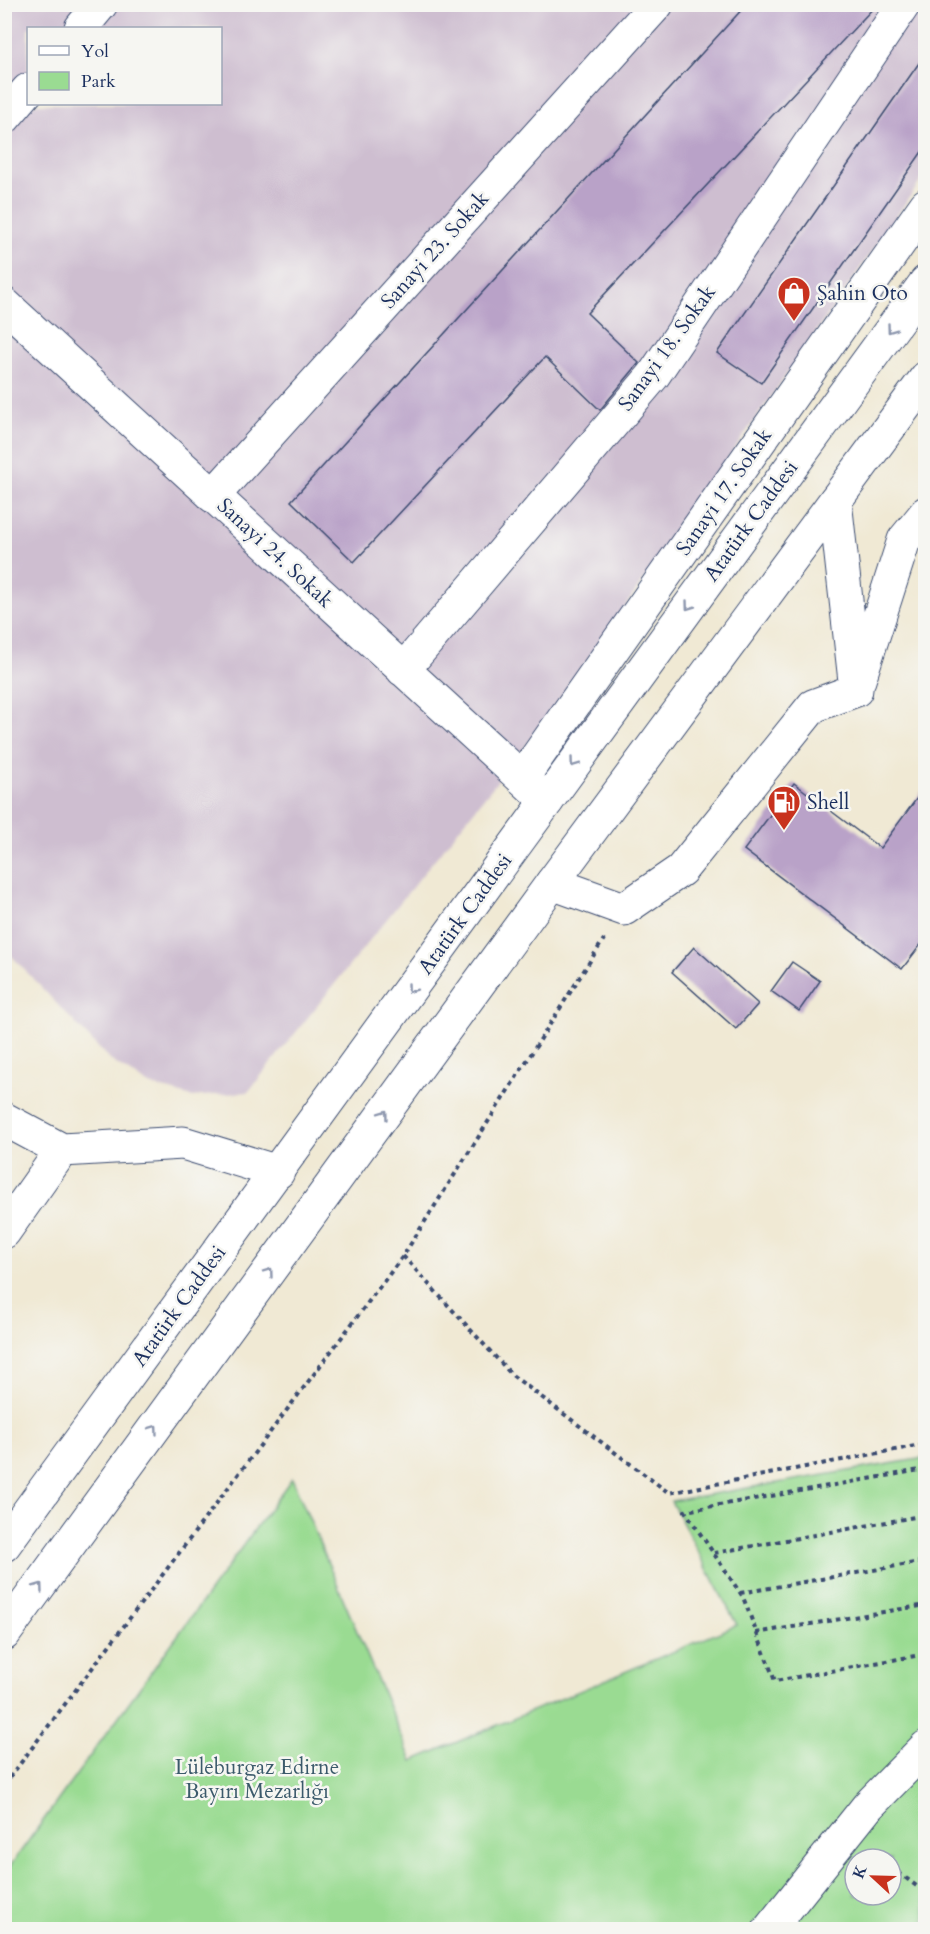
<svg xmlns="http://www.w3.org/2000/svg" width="930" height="1934" font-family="Cardo,serif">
<rect width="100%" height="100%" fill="#f6f6f2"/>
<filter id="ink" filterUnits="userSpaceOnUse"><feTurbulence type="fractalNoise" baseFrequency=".0167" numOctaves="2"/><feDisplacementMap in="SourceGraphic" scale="12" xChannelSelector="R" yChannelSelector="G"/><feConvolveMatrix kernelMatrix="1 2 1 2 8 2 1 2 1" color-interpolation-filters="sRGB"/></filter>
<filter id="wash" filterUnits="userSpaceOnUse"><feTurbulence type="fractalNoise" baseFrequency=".008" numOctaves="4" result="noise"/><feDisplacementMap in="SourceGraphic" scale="24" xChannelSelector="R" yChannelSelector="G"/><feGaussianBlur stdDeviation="1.35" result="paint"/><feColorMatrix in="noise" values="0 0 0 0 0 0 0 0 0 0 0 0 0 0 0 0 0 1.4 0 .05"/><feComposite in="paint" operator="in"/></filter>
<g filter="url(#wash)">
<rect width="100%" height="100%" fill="#f0e9d4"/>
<!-- industrial -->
<path fill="#cebed0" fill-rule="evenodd" d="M5 5H925V175L544 723 248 1092 192 1097 149 1085 110 1060 5 949ZM28 28H220V104H28Z"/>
<!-- green -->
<path fill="#9adb92" stroke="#5a8578" stroke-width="1.5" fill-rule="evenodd" d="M925 1458V1929L5 1930V1873L292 1478 412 1761 737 1625 671 1501ZM855 1859H891V1895H855Z"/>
<g id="blocks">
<!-- building -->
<path fill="#b9a2c8" d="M747 4H877L587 313 639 363 600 410 545 357 354 562 291 501Z
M926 53V146L761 383 717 353Z
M794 783 880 848 926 786V938L902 969 744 850Z
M694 947 758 1004 736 1029 672 972Z
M792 962 820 981 799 1011 771 991Z"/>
</g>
</g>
<g filter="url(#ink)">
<use href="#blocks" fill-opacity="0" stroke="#3b4b70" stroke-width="1.5"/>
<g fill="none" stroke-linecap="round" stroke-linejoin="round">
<defs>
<path id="minor" d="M81 28 101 4
M4 118 28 90
M4 304 547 801
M213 496 657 4
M403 670 653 376 904 4
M859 680 904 540 926 513
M522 778 926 205
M552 883 624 909 681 870 813 706 856 690 835 501
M4 1119 62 1150
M4 1232 62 1150 183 1143 278 1172
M769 1930 868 1806 926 1747"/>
<path id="highway" d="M4 1545 926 282
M4 1634 552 883 926 378"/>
</defs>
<!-- minor casing -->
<use href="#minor" stroke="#3b4b70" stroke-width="35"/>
<!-- highway casing -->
<use href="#highway" stroke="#3b4b70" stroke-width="35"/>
<!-- path -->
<path stroke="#3b4b70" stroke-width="4" stroke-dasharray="4.5 4.5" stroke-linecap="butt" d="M403 1256 512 1375 669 1493 926 1444
M926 1469 685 1511 743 1597 775 1681 926 1654
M714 1553 926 1515
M740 1593 926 1561
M756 1633 926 1605
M4 1785 403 1256 604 939
M891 1867 926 1893"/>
<!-- minor -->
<use href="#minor" stroke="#fff" stroke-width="33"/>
<!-- highway -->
<use href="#highway" stroke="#fff" stroke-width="33"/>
</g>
<!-- one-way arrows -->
<defs><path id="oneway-chevron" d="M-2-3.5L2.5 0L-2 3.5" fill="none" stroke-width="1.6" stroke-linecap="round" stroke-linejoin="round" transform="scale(1.5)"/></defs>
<g stroke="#8d97ae">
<use href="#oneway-chevron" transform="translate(891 329) rotate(126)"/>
<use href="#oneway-chevron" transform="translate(689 606) rotate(126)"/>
<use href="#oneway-chevron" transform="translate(574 763) rotate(126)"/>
<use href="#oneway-chevron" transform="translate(411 989) rotate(126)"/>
<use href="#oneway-chevron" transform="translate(384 1114) rotate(-54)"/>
<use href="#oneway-chevron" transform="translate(269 1272) rotate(-54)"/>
<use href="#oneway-chevron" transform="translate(154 1429) rotate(-54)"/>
<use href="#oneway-chevron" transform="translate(39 1587) rotate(-54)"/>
</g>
</g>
<!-- icons -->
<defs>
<symbol id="shop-pin" viewBox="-11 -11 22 30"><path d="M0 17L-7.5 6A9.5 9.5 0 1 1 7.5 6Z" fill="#c8321e" stroke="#f6f6f2"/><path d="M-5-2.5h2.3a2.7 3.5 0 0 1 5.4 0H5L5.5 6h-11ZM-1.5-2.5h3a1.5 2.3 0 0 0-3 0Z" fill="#fff"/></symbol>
<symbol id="fuel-pin" viewBox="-11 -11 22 30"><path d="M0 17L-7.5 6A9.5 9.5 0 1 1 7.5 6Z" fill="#c8321e" stroke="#f6f6f2"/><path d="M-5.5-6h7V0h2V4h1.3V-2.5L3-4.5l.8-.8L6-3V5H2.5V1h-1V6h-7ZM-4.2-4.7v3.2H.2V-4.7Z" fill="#fff"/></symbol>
</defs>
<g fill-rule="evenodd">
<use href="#shop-pin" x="775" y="274" width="38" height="52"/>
<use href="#fuel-pin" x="765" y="783" width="38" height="52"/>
</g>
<g text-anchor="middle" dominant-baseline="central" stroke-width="5" stroke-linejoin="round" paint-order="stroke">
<!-- street labels -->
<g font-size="21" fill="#1b2f5e" stroke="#f6f6f2">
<text transform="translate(435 250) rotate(-48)">Sanayi 23. Sokak</text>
<text transform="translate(667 348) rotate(-54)">Sanayi 18. Sokak</text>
<text transform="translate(724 492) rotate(-55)">Sanayi 17. Sokak</text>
<text transform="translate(751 521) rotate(-54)">Atatürk Caddesi</text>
<text transform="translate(275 553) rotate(43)">Sanayi 24. Sokak</text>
<text transform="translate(465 914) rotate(-54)">Atatürk Caddesi</text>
<text transform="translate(179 1306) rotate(-54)">Atatürk Caddesi</text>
</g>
<!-- poi labels -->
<g font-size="21" fill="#1b2f5e" stroke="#f6f6f2" text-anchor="start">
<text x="817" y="293">Şahin Oto</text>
<text x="807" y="802">Shell</text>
</g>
<!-- park labels -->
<g font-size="21" fill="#3b5a6b" stroke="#f6f6f2">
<text x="257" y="1767">Lüleburgaz Edirne<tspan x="257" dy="24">Bayırı Mezarlığı</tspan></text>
</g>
</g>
<!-- margin -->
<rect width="930" height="1934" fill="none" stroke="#f6f6f2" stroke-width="24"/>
<!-- legend -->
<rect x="27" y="27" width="195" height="78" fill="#f6f6f2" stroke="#9ea6b7" stroke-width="1.5"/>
<rect x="39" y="46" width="30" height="9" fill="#ffffff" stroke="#9ea6b7" stroke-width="1.5"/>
<text x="81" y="57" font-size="18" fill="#1b2f5e">Yol</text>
<rect x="39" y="72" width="30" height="18" fill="#9adb92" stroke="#9ea6b7" stroke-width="1.5"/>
<text x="81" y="87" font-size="18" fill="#1b2f5e">Park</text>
<!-- north arrow -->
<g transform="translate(873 1877) rotate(292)"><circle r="28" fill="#f6f6f2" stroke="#9ea6b7" stroke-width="1.5"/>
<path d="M0-4.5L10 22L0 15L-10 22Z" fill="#c8321e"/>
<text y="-9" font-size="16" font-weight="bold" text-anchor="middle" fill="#1b2f5e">K</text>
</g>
</svg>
